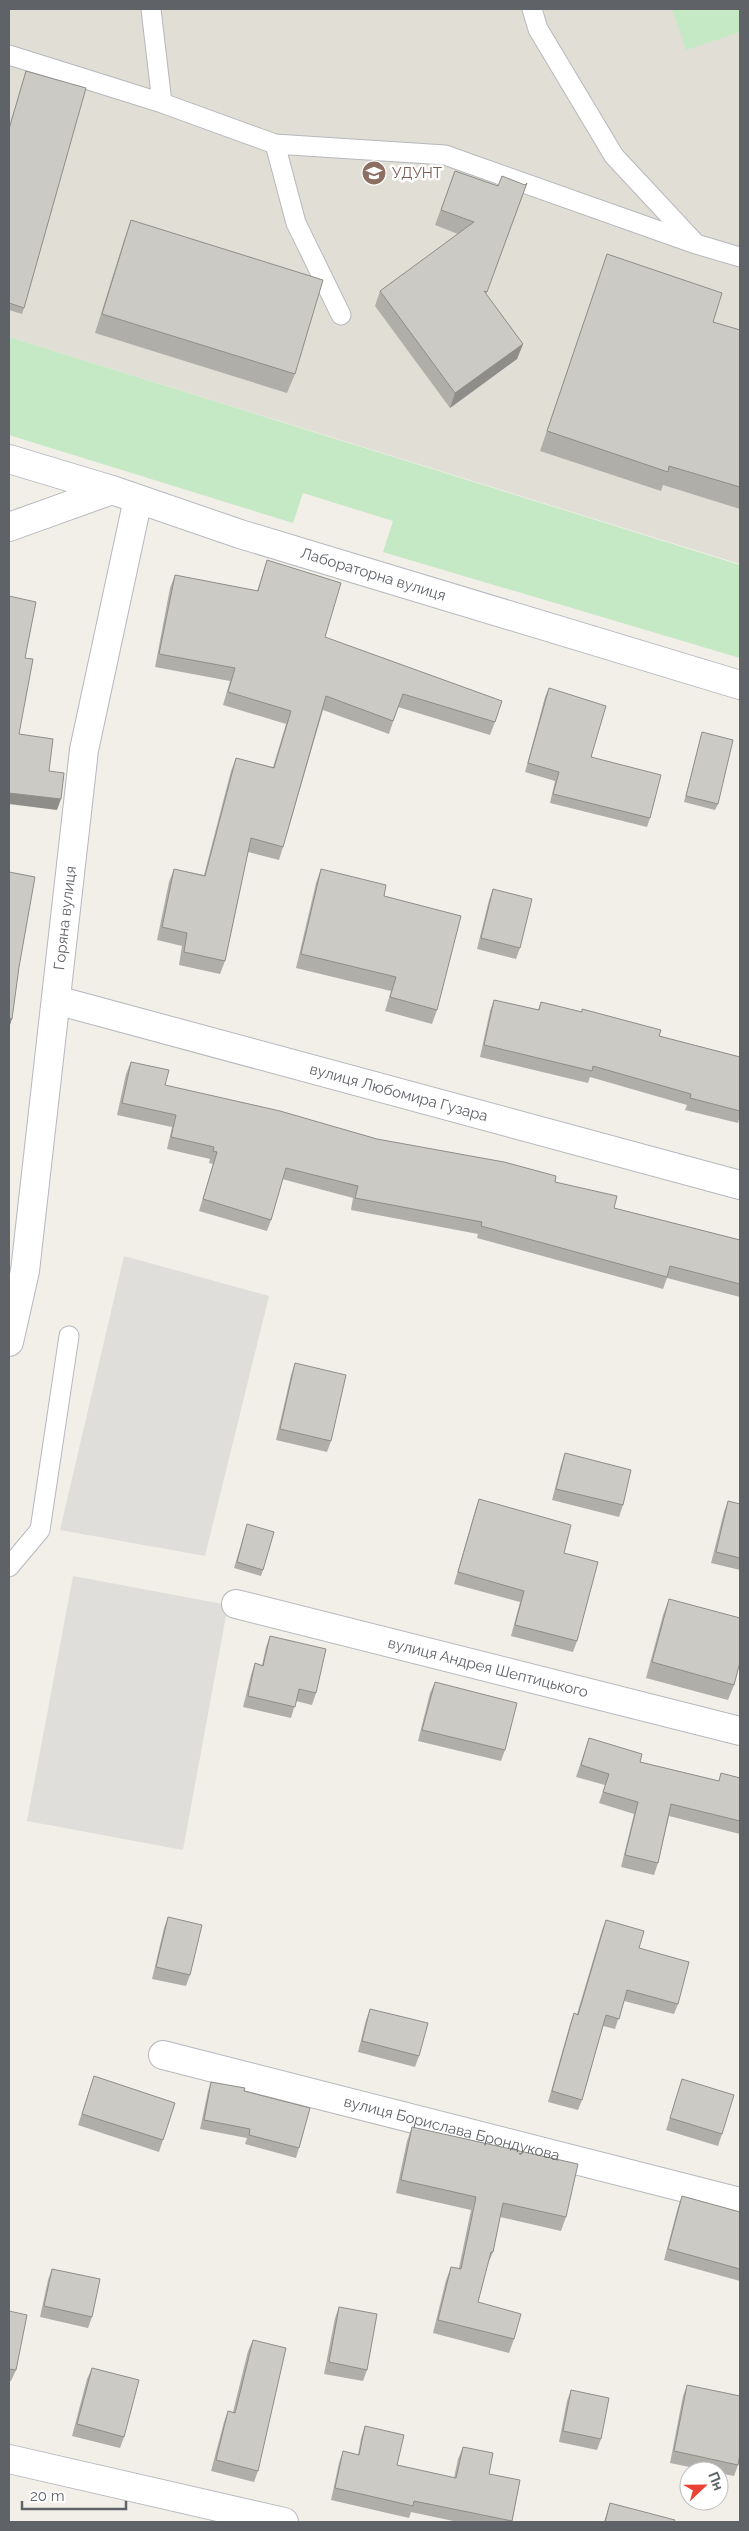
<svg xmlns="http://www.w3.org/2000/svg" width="749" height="2531" font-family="Raleway,sans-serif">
<rect width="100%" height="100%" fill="#f1efe8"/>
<!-- industrial -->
<path fill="#e0deda" d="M124 1256 269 1296 205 1556 60 1530Z
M73 1576 228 1605 183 1850 27 1821Z"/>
<!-- education -->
<path fill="#e1ded6" d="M9 9H740V564L9 337Z"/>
<!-- green -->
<path fill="#c5e8c5" d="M672 9H740V32L686 50Z
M9 337 740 565V658L383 552 393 521 303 493 293 523 9 435Z"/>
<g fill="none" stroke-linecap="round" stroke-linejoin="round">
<defs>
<path id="service" d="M151 9 162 103
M532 9 538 29 614 156 696 244 740 257
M9 55 162 103 275 144 445 155 696 244
M275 144 296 223 341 315
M9 1567 40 1530 69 1336"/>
<g id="minor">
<path d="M9 527 112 490"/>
<path id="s1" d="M56 1000 740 1185"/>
<path id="s2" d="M9 1342 25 1271 84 750 138 499"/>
<path id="s3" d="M236 1604 740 1731"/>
<path id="s4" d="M163 2055 740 2202"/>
</g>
<path id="tertiary" d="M9 2459 284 2522"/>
<g id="secondary">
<path id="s5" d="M9 459 112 490 240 534 740 685"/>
</g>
</defs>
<!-- service casing -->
<use href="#service" stroke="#b5b8bc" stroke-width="21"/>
<!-- minor casing -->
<use href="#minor" stroke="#b5b8bc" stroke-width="30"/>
<!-- tertiary casing -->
<use href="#tertiary" stroke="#b5b8bc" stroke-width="30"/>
<!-- secondary casing -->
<use href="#secondary" stroke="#b6babf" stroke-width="30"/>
<!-- service -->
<use href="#service" stroke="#fff" stroke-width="19"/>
<!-- minor -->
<use href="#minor" stroke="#fff" stroke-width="28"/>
<!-- tertiary -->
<use href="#tertiary" stroke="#fff" stroke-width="28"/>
<!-- secondary -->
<use href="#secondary" stroke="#fff" stroke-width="28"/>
</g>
<!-- wall -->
<path fill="#afaea9" d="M26 71 24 308 22 314 9 310V128Z
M455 171 498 186 525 185 527 183 486 294 523 344 517 359 450 408 375 306 380 291 458 234 435 225Z
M131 220 295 374 287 393 95 333 124 240Z
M607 254 713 322 740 330V509L663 485 661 491 540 451Z
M267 560 325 637 495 722 490 735 398 707 389 734 323 710 283 847 279 860 248 852 225 961 220 974 179 965 182 946 157 940 169 882 174 869 204 875 231 771 236 758 273 767 286 724 223 705 230 681 155 667 170 588 175 575 257 591Z
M549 688 591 757 650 818 647 827 550 803 555 781 525 772 545 697Z
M702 732 718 804 715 810 684 802Z
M321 869 384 896 437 1010 432 1024 385 1011 391 991 296 968 316 883Z
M493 889 520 948 516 959 477 949 489 900Z
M494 1000 538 1010 541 1002 659 1036 740 1057V1116L738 1123 685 1110 687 1105 590 1077 588 1083 480 1057 490 1011Z
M131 1062 165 1085 377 1139 555 1182 614 1208 740 1240V1297L667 1278 663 1289 477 1238 478 1234 351 1210 353 1198 282 1179 271 1220 267 1231 199 1211 213 1164 209 1163 210 1159 167 1149 172 1127 117 1115 126 1074Z
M295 1363 331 1441 327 1452 276 1440 291 1375Z
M565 1453 623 1505 619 1517 552 1500 561 1465Z
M479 1499 564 1553 577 1641 573 1652 511 1636 520 1602 454 1584 475 1511Z
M728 1501 740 1504V1570L711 1563 724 1512Z
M247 1524 263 1570 261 1576 234 1568Z
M669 1599 734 1685 728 1700 646 1678 663 1615Z
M270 1636 316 1693 312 1705 296 1701 291 1718 243 1707 251 1675 255 1663 262 1665 266 1647Z
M435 1682 505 1750 501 1761 418 1741 430 1693Z
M589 1738 640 1762 719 1781 721 1773 740 1778V1834L669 1816 658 1863 654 1875 621 1867 634 1814 599 1803 605 1785 576 1777Z
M168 1917 190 1975 186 1986 152 1979 164 1928Z
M606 1920 639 1948 678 2004 674 2014 624 2001 615 2029 603 2026 582 2100 578 2110 548 2102 570 2024 574 2013 577 2014 602 1930Z
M370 2009 419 2056 415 2067 358 2052 366 2020Z
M94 2076 163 2140 159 2152 78 2125Z
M682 2079 722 2134 718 2146 666 2130Z
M211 2082 244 2091 299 2148 296 2158 245 2144 247 2138 200 2129 208 2091Z
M412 2127 566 2217 561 2231 500 2217 493 2252 487 2266 478 2302 514 2339 509 2353 433 2333 446 2280 451 2267 459 2268 471 2210 396 2193 407 2141Z
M682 2196 740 2212V2281L664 2260 678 2207Z
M52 2269 92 2317 88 2328 40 2317 48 2280Z
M339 2307 367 2370 363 2381 324 2374 335 2318Z
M9 2311 16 2370 11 2381H9Z
M253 2340 258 2471 254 2482 211 2471 224 2422 228 2411 233 2412 248 2351Z
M92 2368 124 2437 120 2448 72 2436 87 2379Z
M687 2385 738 2465 734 2476 719 2473V2471H709L670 2463 683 2396Z
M571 2390 601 2439 597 2450 559 2442 567 2401Z
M365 2426 397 2465 454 2478 458 2459 463 2447 489 2474 520 2480 512 2522H458L411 2512 409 2518 331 2500 339 2463 343 2451 358 2455 361 2438Z
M610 2503 674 2522H604Z"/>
<!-- shaded-wall -->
<path fill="#8f8d8a" d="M523 344 517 359 450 408 455 393Z
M9 793 61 799 57 810 9 804Z
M9 1018 12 1019 9 1028Z"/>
<!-- building -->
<path fill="#cccac5" stroke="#8f8d8a" d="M26 71 86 88 24 308 9 303V129Z
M455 171 498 186 502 176 525 185 527 183 487 292 484 291 523 344 455 393 380 291 474 222 441 210Z
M131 220 323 280 295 374 102 314Z
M607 254 722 293 713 322 740 330V487L669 466 668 472 547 431Z
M267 560 341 583 325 637 502 701 495 722 403 694 393 721 326 696 283 847 251 838 225 961 184 952 187 933 162 927 174 869 205 876 236 758 274 768 291 711 228 692 235 668 159 654 175 575 258 591Z
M9 596 36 602 25 658 33 659 19 734 53 739 49 771 64 773 61 799 9 793Z
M549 688 606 706 591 757 661 775 650 818 553 794 559 772 528 763Z
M702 732 733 740 718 804 686 796Z
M321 869 386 885 384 896 461 916 437 1010 390 997 396 977 301 954Z
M9 872 35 877 19 967 12 1019 9 1018Z
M493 889 532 899 520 948 481 938Z
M494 1000 539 1010 541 1002 582 1012V1009L661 1030 659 1036 740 1057V1111L690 1098 691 1094 593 1066 592 1071 484 1045Z
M131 1062 169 1070 165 1085 280 1111 377 1139 504 1162 556 1176 555 1182 617 1196 614 1208 740 1240V1284L670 1266 667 1277 481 1226 482 1222 355 1198 358 1186 286 1168 271 1220 203 1199 217 1152 213 1151 214 1147 171 1137 176 1115 122 1103Z
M295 1363 346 1375 331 1441 280 1429Z
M565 1453 631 1470 623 1505 556 1489Z
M479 1499 571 1525 564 1553 598 1562 577 1641 515 1625 524 1591 458 1572Z
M728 1501 740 1504V1558L716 1552Z
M247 1524 274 1532 263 1570 237 1562Z
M669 1599 740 1618V1662L734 1685 652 1662Z
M270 1636 326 1649 316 1693 299 1689 295 1707 248 1696 255 1663 263 1666Z
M435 1682 517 1703 505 1750 422 1730Z
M589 1738 642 1754 640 1762 719 1781 721 1773 740 1778V1821L671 1804 658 1863 625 1855 638 1802 603 1792 609 1774 581 1765Z
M168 1917 202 1925 190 1975 156 1967Z
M606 1920 644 1931 639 1948 689 1962 678 2004 627 1990 619 2019 606 2015 582 2100 552 2091 574 2013 578 2015Z
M370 2009 428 2023 419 2056 362 2041Z
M94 2076 175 2103 163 2140 82 2114Z
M682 2079 734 2095 722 2134 670 2118Z
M211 2082 245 2088 244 2091 310 2108 299 2148 249 2135 250 2129 204 2120Z
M412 2127 578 2164 566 2217 503 2203 493 2252H491L478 2302 521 2314 514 2339 438 2320 451 2267 461 2269 476 2197 401 2180Z
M682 2196 740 2212V2269L668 2249Z
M52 2269 100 2279 92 2317 44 2306Z
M339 2307 377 2314 367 2370 329 2362Z
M9 2311 27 2315 16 2370 9 2369Z
M253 2340 286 2348 258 2471 216 2460 228 2411 235 2413Z
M92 2368 139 2380 124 2437 77 2424Z
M687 2385 740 2396V2454L738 2465 674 2451Z
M571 2390 609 2398 601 2439 563 2431Z
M365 2426 404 2435 397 2465 456 2478 463 2447 493 2453 489 2474 520 2480 512 2521 414 2501 413 2506 335 2488 343 2451 359 2455Z
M610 2503 675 2520 674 2522H605Z"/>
<!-- icons -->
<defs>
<symbol id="university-disc" viewBox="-11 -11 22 22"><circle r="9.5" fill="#8d6e63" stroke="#fff"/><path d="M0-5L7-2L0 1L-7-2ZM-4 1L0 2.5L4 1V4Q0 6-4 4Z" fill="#fff"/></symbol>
</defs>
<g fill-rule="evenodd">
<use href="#university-disc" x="360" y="159" width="28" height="28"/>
</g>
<g text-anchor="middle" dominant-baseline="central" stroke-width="5" stroke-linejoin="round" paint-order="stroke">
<!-- education labels -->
<g font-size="15" fill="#785e54" stroke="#fff" text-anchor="start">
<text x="392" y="173">УДУНТ</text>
</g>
<!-- street labels -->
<g font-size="15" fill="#5f6368" stroke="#fff">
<text stroke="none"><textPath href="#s5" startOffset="382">Лабораторна вулиця</textPath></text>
<text stroke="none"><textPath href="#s2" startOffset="428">Горяна вулиця</textPath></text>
<text stroke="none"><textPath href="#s1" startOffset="355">вулиця Любомира Гузара</textPath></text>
<text stroke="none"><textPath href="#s3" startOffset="260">вулиця Андрея Шептицького</textPath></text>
<text stroke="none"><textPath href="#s4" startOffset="298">вулиця Борислава Брондукова</textPath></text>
</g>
</g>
<!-- border -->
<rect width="749" height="2531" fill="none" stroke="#5f6368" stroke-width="20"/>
<!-- north arrow -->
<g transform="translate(704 2486) rotate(68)"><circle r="24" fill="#ffffff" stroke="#bfc1c3"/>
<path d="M0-4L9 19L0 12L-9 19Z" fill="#ea4335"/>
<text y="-8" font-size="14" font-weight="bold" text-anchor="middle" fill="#5f6368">Пн</text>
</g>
<!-- scale -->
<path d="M22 2501v8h104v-8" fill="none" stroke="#5f6368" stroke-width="2.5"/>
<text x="30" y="2501" font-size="15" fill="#5f6368" stroke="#ffffff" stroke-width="4" paint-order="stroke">20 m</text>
</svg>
